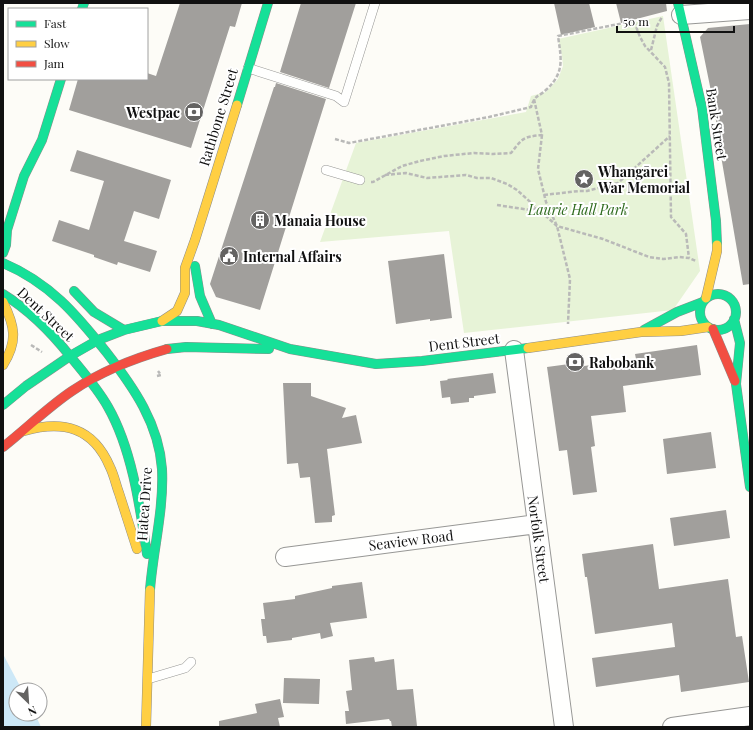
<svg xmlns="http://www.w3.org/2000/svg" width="753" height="730" font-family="'Playfair Display',serif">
<rect width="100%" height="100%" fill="#fdfcf7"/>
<!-- green -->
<path fill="#e7f3d7" d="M663 16 700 271 673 310 464 333 449 231 320 242 356 143 526 112 531 96 546 92 558 79 563 66 562 56 558 39Z"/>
<!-- water -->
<path fill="#cde8f7" d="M3 654 22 690H16V714H35L41 727H3Z"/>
<!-- building -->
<path fill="#a19f9c" d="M180 3H242L235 27 230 26 191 148 69 110 78 79H147V73L156 76Z
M301 3H356L329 88 280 72Z
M554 3H589L595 27 561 35Z
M616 3H666L667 11 621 23Z
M750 24V284L743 285 720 150 714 106 700 37 708 28Z
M276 83 326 99 260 310 216 297 210 284 274 87H275Z
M77 150 171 180 159 219 134 211 124 241 157 251 150 272 118 262 117 265 94 257V255L52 241 59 220 89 230 104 181 70 171Z
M444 254 452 318 430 321V319L396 324 388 261Z
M697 345 701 375 623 386 626 412 591 416 595 446 591 447 597 492 573 495 567 450 559 451 547 367 584 362V366L636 359 635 354Z
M493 373 496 393 474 396V398H469V402L451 404 450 397 442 398 440 381 448 380 447 379Z
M283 383H311V396L346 408 342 418 356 415 362 443 327 449 335 515 332 516V522L315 523 310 477 300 478 298 463 287 464Z
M711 432 716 468 667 474 663 439Z
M726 510 730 538 674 546 670 518Z
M653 544 659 589 728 579 736 637 742 636 749 682 681 692 679 675 596 687 592 658 675 647 672 623 595 634 587 577H585L582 554Z
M362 582 367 618 330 623 333 636 321 639 320 633 292 638V640L267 643 266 636H263L261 619H265L263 603 295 599V596L332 588V586Z
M374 657 375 662 394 659 397 690 413 689 417 726 392 727 391 721H390L389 719 346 724 345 711H349L346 691 352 690 349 660Z
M284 678 320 679 319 704 283 703Z
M280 699 284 717 278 718 280 727H219V721L257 713 255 704Z"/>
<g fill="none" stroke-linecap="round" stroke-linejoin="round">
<defs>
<path id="lane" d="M248 68 336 96 344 102 375 3
M326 170 360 180
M148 679 185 668 191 662"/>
<path id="street" d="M681 15 750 10
M514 350 564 727
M285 557 537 524
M672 727 750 716"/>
<path id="fast" d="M678 3 702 108 716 221 717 245
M82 9 84 3
M237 105 268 3
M3 253 6 245 7 230 24 176 42 140 61 79
M3 263C50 283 76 314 107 353 134 388 159 424 162 469 164 510 153 550 150 590
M195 266 200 296 212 324
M74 291 94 312 124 330
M3 294C29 310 51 332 70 356 83 372 98 389 108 407 132 449 140 507 147 554
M700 312a18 18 0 1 1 36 0a18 18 0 1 1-36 0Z
M734 319 740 343 736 384 750 487
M644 330 677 312 703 302
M167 349 186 347 269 349
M3 405 26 386 70 356 98 340 124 330 162 321H197L219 325 290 349 376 364 422 361 528 348"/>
<path id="slow" d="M706 298 717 251V245
M3 302C15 326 18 341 3 365
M162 321 177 311 185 293V268L195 240 237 105
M528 348 641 332 681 331 708 327
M24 431C63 420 93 427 110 467 114 475 116 485 119 493 125 512 131 530 137 549
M146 727 150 590"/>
<path id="jam" d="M713 329 735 381
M3 447C26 429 48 407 72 391 100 372 135 358 167 349"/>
</defs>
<!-- lane casing -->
<use href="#lane" stroke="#979795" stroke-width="10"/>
<!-- street casing -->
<use href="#street" stroke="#979795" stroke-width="20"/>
<!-- fast casing -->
<use href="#fast" stroke="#8e8d8b" stroke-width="10"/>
<!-- slow casing -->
<use href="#slow" stroke="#8e8d8b" stroke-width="10"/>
<!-- jam casing -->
<use href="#jam" stroke="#8e8d8b" stroke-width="10"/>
<!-- path -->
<path stroke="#b9b9b8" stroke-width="2.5" stroke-dasharray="4 2" stroke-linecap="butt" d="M651 50 657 26 662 17
M542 135 538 169 546 202 557 226 570 279 568 324
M335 139 349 143 489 117 531 107C536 93 538 98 547 89 565 72 561 58 558 36L634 21 640 37 645 46 665 67 669 83 671 217 686 234 689 258
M385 175 406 173 427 178 466 175 477 178H491L507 184 517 190 557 226 603 239 649 257 663 259 679 257 689 258 696 261
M371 182H373L402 166 420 161 444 156 474 153 493 154 511 153C523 138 522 137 542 135L534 99
M544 195 579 191H587L618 183 670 136
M497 205 530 210 537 208
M31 345 42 352
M157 376 161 375 158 371"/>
<!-- lane -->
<use href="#lane" stroke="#fffffe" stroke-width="9"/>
<!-- street -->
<use href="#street" stroke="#fffffe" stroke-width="18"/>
<!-- fast -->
<use href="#fast" stroke="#16e098" stroke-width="9"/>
<!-- slow -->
<use href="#slow" stroke="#ffcf43" stroke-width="9"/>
<!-- jam -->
<use href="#jam" stroke="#f24e42" stroke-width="9"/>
</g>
<!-- icons -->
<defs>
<symbol id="bank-disc" viewBox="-11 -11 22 22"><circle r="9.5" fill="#646362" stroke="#fff"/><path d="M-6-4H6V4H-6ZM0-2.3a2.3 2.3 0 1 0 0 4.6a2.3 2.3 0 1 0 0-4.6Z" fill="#fff"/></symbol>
<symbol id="sight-disc" viewBox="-11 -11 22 22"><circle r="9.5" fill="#646362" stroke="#fff"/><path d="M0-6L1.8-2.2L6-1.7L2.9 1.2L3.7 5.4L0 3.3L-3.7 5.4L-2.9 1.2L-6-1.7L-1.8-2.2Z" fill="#fff"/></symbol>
<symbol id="building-disc" viewBox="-11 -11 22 22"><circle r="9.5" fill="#646362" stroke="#fff"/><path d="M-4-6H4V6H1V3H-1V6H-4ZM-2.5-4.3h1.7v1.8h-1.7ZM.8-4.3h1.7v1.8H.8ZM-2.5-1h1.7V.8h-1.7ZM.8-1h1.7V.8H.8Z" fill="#fff"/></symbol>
<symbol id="civic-disc" viewBox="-11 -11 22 22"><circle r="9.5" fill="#646362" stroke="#fff"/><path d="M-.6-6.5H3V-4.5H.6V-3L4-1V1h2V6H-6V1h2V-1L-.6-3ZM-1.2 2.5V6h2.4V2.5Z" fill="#fff"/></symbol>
</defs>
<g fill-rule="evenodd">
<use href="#bank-disc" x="183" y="101" width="22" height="22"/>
<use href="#sight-disc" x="573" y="168" width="22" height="22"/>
<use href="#building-disc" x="249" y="209" width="22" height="22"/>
<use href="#civic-disc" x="218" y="245" width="22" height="22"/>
<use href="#bank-disc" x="564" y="351" width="22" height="22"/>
</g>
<g text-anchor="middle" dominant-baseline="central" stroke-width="4" stroke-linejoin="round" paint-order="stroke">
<!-- poi labels -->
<g font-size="14" font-weight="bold" fill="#111" stroke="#fff" text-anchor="start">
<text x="180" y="112" text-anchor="end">Westpac</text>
<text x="598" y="171">Whangārei<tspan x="598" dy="16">War Memorial</tspan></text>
<text x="274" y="220">Manaia House</text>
<text x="243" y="256">Internal Affairs</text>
<text x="589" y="362">Rabobank</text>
</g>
<!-- street labels -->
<g font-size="14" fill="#111" stroke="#fff">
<text transform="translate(218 117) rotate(-73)">Rathbone Street</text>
<text transform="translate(717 124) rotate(81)">Bank Street</text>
<text transform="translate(46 314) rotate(43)">Dent Street</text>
<text transform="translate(464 342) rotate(-7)">Dent Street</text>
<text transform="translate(144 504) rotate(-86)">Hatea Drive</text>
<text transform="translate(539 539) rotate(82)">Norfolk Street</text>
<text transform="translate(411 540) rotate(-7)">Seaview Road</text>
</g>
<!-- park labels -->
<g font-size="14" font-style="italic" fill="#2f6b1f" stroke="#fff">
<text x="578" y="209">Laurie Hall Park</text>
</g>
</g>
<!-- border -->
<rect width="753" height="730" fill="none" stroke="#111111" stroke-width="8"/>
<!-- legend -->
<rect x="8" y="8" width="140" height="72" fill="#ffffff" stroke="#a0a0a0"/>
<rect x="16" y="21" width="20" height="6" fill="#16e098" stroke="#a0a0a0"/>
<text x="44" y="28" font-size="12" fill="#111111">Fast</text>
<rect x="16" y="41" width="20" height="6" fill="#ffcf43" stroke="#a0a0a0"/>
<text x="44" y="48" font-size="12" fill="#111111">Slow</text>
<rect x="16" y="61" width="20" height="6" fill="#f24e42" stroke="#a0a0a0"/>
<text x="44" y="68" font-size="12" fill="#111111">Jam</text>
<!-- north arrow -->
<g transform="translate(28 702) rotate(155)"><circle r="19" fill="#ffffff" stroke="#a0a0a0"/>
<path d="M0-3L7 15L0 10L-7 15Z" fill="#646362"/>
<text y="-6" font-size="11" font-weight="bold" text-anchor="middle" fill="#111111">N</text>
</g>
<!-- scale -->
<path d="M617 26v6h117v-6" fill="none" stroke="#111111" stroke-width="2"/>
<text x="623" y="26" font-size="12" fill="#111111" stroke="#ffffff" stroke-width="3" paint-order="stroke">50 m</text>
</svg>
